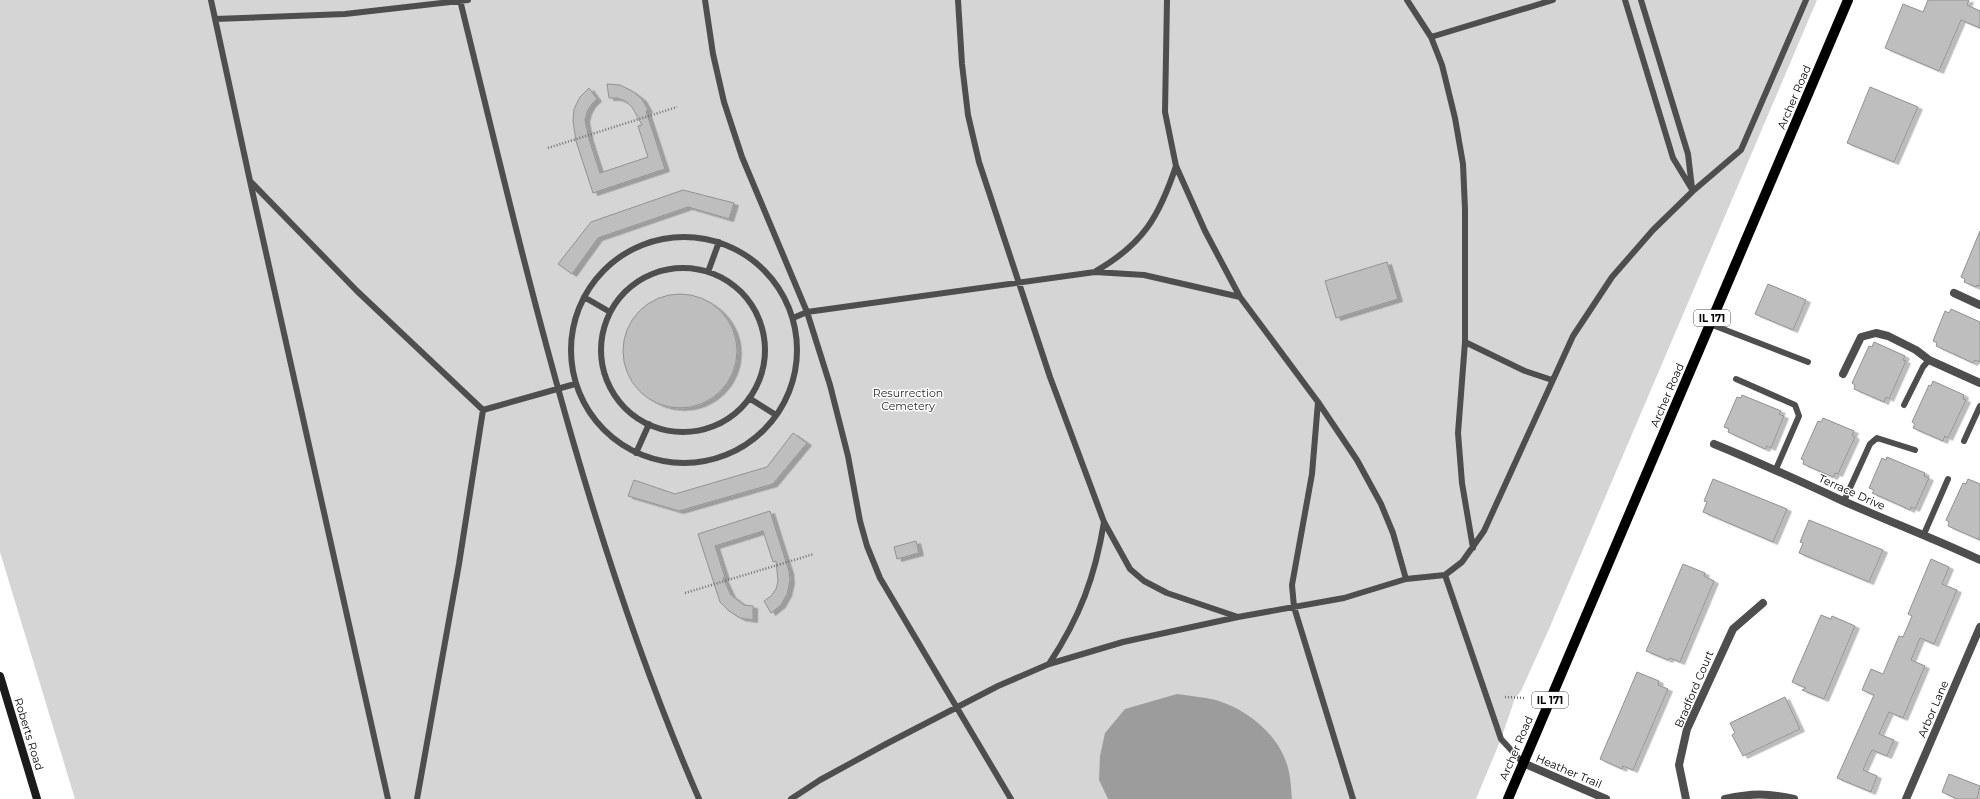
<svg xmlns="http://www.w3.org/2000/svg" width="1980" height="799" font-family="Montserrat,sans-serif">
<defs>
<filter id="shadow"><feDropShadow dx="4.5" dy="2.5" stdDeviation="0" flood-color="#0004"/></filter>
</defs>
<rect width="100%" height="100%" fill="#fff"/>
<!-- green -->
<path fill="#d5d5d5" d="M0 0H1817L1549 629 1521 691 1515 698 1501 739 1476 799H75L0 552Z"/>
<!-- water -->
<path fill="#9c9c9c" d="M1177 694C1190 696 1203 697 1216 700 1249 710 1282 737 1289 772 1291 781 1291 790 1292 799H1108L1099 780 1100 756 1105 733 1125 709Z"/>
<!-- building -->
<path fill="#bebebe" stroke="#929292" filter="url(#shadow)" d="M1928 0H1969L1967 5 1980 11V28L1961 20 1939 71 1885 48 1903 4 1923 12Z
M607 84 620 85 632 91 642 99 648 110 646 111 665 169 593 193 576 141 573 121 574 109 580 97 589 88 597 99 591 105 587 112 585 120 589 139 600 173 648 157 638 126 642 125 632 107 625 101 617 98H609Z
M1870 87 1918 107 1894 162 1847 143Z
M683 190 734 203 729 219 688 207 598 238 572 274 558 264 591 222Z
M1980 231V286L1977 285 1976 287 1964 282 1965 279 1961 277Z
M1387 262 1398 299 1336 318 1325 281Z
M1768 284 1806 300 1793 330 1755 314Z
M623 351a57 57 0 1 1 114 0a57 57 0 1 1-114 0Z
M1951 309 1980 322V362L1975 360 1973 363 1960 357 1936 346 1937 343 1933 341 1945 311 1949 313Z
M1874 342 1905 356 1903 360 1906 361 1889 399 1886 397 1884 402 1854 389 1855 385 1852 383 1869 346 1872 347Z
M1933 381 1964 395 1963 399 1966 400 1948 438 1945 436 1943 441 1913 428 1915 424 1912 422 1929 385 1931 386Z
M1742 395 1781 411 1779 414 1784 416 1771 448 1767 446 1765 449 1752 443 1728 432 1729 429 1724 427 1737 397 1741 398Z
M1823 418 1854 431 1852 435 1855 437 1838 474 1835 473 1833 477 1803 464 1804 460 1801 459 1818 421 1821 422Z
M793 433 807 443 773 484 679 511 628 496 634 480 675 494 767 467Z
M1887 457 1925 473 1924 476 1929 478 1915 509 1911 507 1910 510 1897 504 1872 493 1874 490 1869 488 1882 458 1886 460Z
M1713 479 1787 509 1773 542 1703 512 1707 502 1704 501Z
M1968 479 1980 484V540L1948 526 1949 522 1946 520 1963 483 1966 484Z
M770 511 789 571 790 581 787 594 781 605 771 613 764 601 771 596 776 589 778 581 776 561 773 562 763 531 715 546 725 577 723 578 731 595 744 605 753 606V620L740 618 729 611 720 602 698 534Z
M1809 520 1883 550 1869 582 1799 553 1803 543 1800 542Z
M916 541 919 553 897 559 894 547Z
M1931 559 1949 567 1942 584 1957 590 1934 644 1920 638 1911 660 1925 666 1903 718 1889 712 1879 734 1894 740 1887 756 1872 750 1863 770 1877 776 1871 792 1837 778 1874 695 1862 690 1871 669 1883 674 1899 636 1903 637 1912 616 1908 614Z
M1683 564 1705 573 1704 576 1714 581 1680 662 1670 658 1668 660 1646 651Z
M1821 615 1831 619 1832 616 1855 626 1824 699 1802 690 1806 688 1792 682Z
M1637 672 1659 681 1658 685 1668 689 1633 770 1623 766 1622 769 1600 759Z
M1785 697 1800 729 1743 756 1732 735 1735 733 1730 723Z
M1949 774 1980 786 1977 799H1957L1942 792Z"/>
<g fill="none" stroke-linecap="round" stroke-linejoin="round">
<!-- path -->
<path stroke="#707070" stroke-width="2.5" stroke-dasharray="1 2" stroke-linecap="butt" d="M548 148 677 107
M685 593 814 554
M1505 697 1524 698"/>
<!-- lane -->
<path stroke="#4e4e4e" stroke-width="6" d="M211 0 250 181 357 291 483 410 575 384
M460 0C526 270 588 543 699 799
M705 0 713 54 724 102 742 157 807 312 830 385 848 456 860 521 867 546 880 578 1011 799
M958 0 962 64 968 115 979 162 1050 377 1104 522 1130 569 1144 581 1167 593 1238 617
M1167 0 1165 112 1176 166 1205 231 1240 297 1318 402 1357 460 1381 504 1393 533 1406 579
M1407 0 1431 37 1442 65 1455 118 1463 164 1465 209V342L1458 433 1462 483 1473 548
M1625 0 1673 158 1693 191
M1641 0 1688 154 1692 188
M215 19 345 14 468 0
M1431 37 1553 0
M250 181 388 799
M571 350a113 113 0 1 1 226 0a113 113 0 1 1-226 0Z
M601 350a82 82 0 1 1 164 0a82 82 0 1 1-164 0Z
M1096 271C1143 244 1159 217 1176 166
M708 272 719 242
M584 297 610 312
M793 318 807 312 1095 272 1144 275 1240 297
M1710 324 1808 362
M1465 342 1525 371 1552 380
M1736 379 1795 405 1799 416 1776 469
M749 398 776 415
M1318 402 1312 474 1292 585 1294 607 1353 799
M1904 405 1923 367 1929 360
M1964 441 1980 406
M636 453 649 424
M1844 501 1870 444 1877 438 1915 450
M1924 534 1948 479
M1049 664C1080 617 1095 577 1104 522
M1523 763 1501 739 1445 575 1462 562 1484 531 1573 336 1612 277 1653 230 1693 191 1741 150 1806 0
M417 799 459 564 483 410
M791 799 820 780 886 744 998 686 1049 664 1123 642 1238 617 1344 598 1406 579 1445 575"/>
<!-- street -->
<path stroke="#4e4e4e" stroke-width="8" d="M1954 293 1980 305
M1843 374 1861 337 1876 333 1888 336 1916 350 1929 360 1980 383
M1714 444C1758 462 1800 481 1843 501 1888 521 1935 539 1980 560
M1523 763 1606 799
M1686 799 1679 765 1687 729 1733 629 1763 603
M1725 799C1752 793 1767 793 1794 799
M1906 799 1980 627"/>
<!-- secondary -->
<path stroke="#1b1b1b" stroke-width="8" d="M0 676 37 799"/>
<!-- primary -->
<path stroke="#000" stroke-width="10" d="M1508 799 1848 0"/>
</g>
<g text-anchor="middle" dominant-baseline="central" stroke-width="3" stroke-linejoin="round" paint-order="stroke">
<!-- shield labels -->
<g fill="#fff" stroke="#4c4c4c" stroke-width="1">
<rect x="1694" y="310" width="36" height="16" rx="3"/>
<rect x="1532" y="692" width="36" height="16" rx="3"/>
</g>
<g font-size="10" font-weight="bold" fill="#000">
<text x="1712" y="318">IL 171</text>
<text x="1550" y="700">IL 171</text>
</g>
<!-- street labels -->
<g font-size="11" fill="#000" stroke="#fff">
<text transform="translate(1794 97) rotate(-67)">Archer Road</text>
<text transform="translate(1667 395) rotate(-67)">Archer Road</text>
<text transform="translate(1852 492) rotate(24)">Terrace Drive</text>
<text transform="translate(1694 689) rotate(-67)">Bradford Court</text>
<text transform="translate(1933 709) rotate(-67)">Arbor Lane</text>
<text transform="translate(29 734) rotate(73)">Roberts Road</text>
<text transform="translate(1516 748) rotate(-67)">Archer Road</text>
<text transform="translate(1569 771) rotate(23)">Heather Trail</text>
</g>
<!-- park labels -->
<g font-size="11" fill="#2c2c2c" stroke="#fff">
<text x="908" y="393">Resurrection<tspan x="908" dy="13">Cemetery</tspan></text>
</g>
</g>
</svg>
